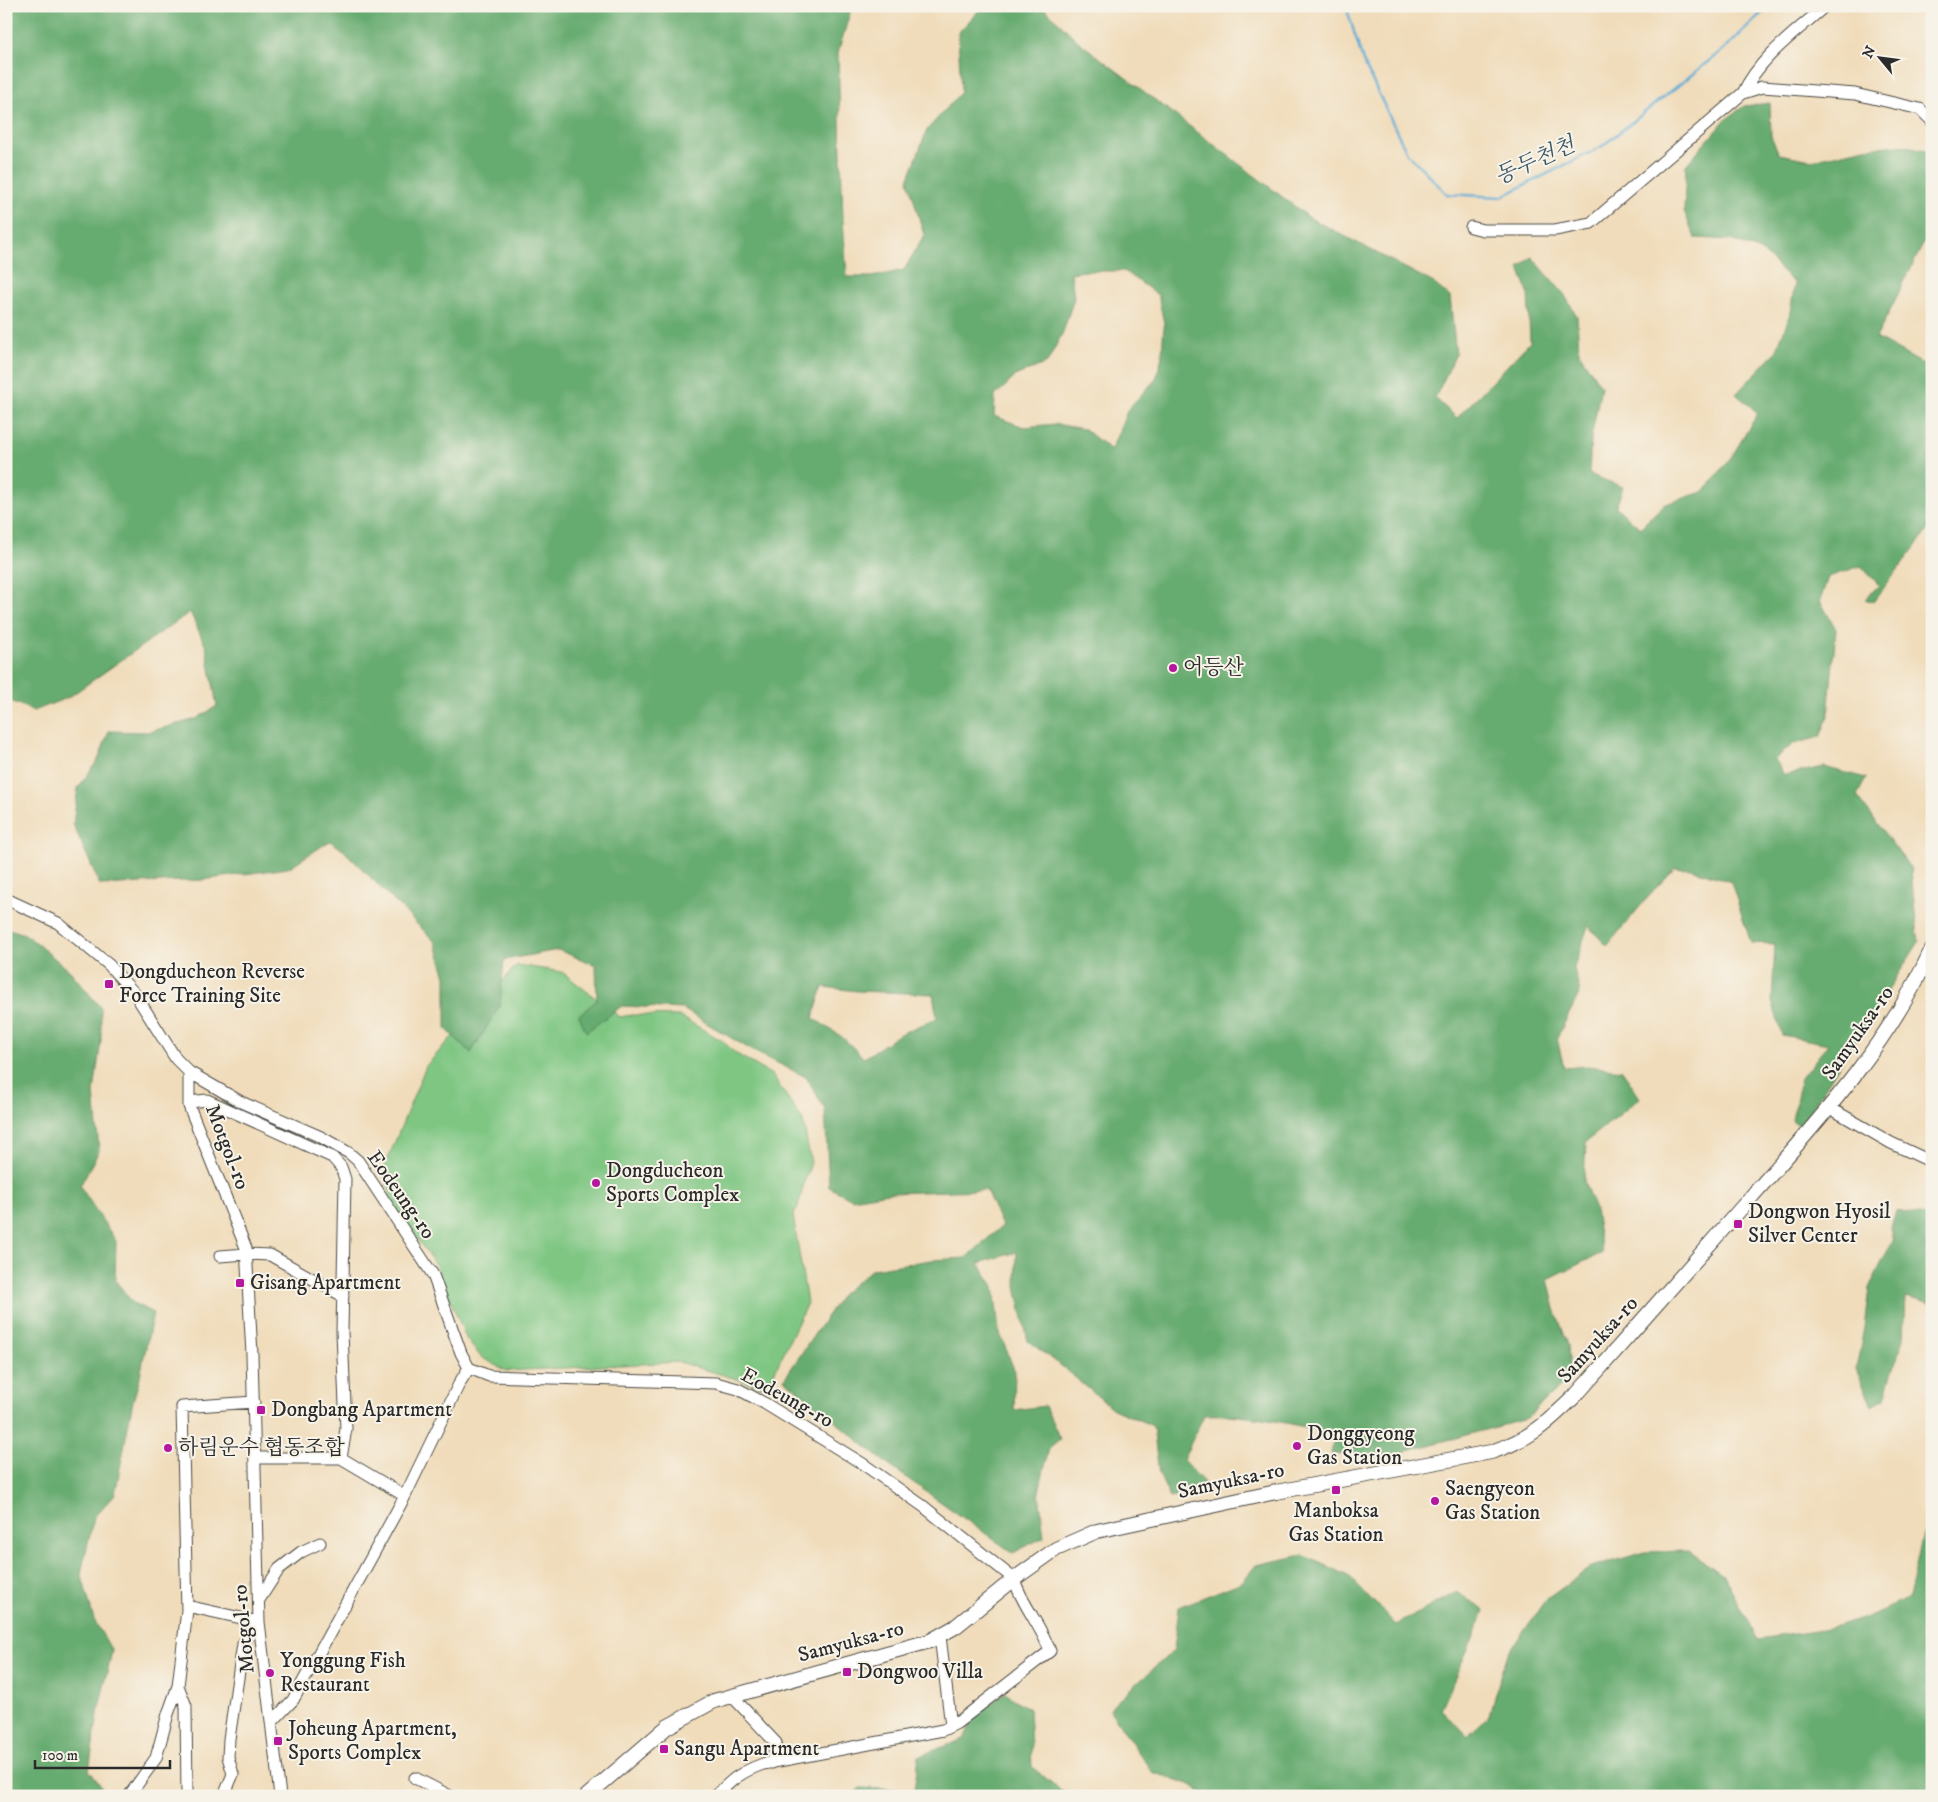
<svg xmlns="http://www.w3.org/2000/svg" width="1938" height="1802" font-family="'IM FELL DW Pica','Noto Serif KR',serif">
<rect width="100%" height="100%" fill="#f7f3e8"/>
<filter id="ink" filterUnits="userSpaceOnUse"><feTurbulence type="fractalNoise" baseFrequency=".02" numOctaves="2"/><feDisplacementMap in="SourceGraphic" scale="10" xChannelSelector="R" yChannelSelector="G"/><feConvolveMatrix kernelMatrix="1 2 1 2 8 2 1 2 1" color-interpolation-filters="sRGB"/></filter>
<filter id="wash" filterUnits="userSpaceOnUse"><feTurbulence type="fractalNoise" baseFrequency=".0096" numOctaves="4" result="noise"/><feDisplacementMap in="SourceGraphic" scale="20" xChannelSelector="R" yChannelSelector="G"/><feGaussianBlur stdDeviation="1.12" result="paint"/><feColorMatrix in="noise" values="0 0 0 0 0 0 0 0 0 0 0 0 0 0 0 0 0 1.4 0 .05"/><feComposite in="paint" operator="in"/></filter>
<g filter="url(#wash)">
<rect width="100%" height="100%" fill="#f0dcba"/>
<!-- green -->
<path fill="#7ec682" stroke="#547856" d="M517 965 562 972 620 1017 631 1015 679 1016 723 1041 735 1053 772 1075 803 1121 811 1163 804 1183 798 1207 793 1215 807 1303 767 1388 679 1362 506 1371 481 1357 467 1340 436 1266 391 1201 385 1166 426 1066Z"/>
<!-- forest -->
<path fill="#66ab70" stroke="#486b4e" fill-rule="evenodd" d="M6 6H852L838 53 843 220 847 277H872L904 270 924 235 908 180 927 130 961 92 958 33 983 6H1042L1079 42 1310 218 1432 282 1450 297 1456 354 1435 398 1457 418 1530 342 1528 292 1519 268 1532 257 1564 294 1577 316 1579 353 1601 386 1591 439 1589 474 1623 487 1616 507 1640 528 1663 505 1705 491 1732 456 1758 413 1736 394 1776 352 1789 317 1795 284 1763 252 1732 240 1695 238 1684 211 1686 165 1725 120 1744 106 1770 103 1771 136 1779 154 1812 160 1865 148 1900 145 1932 151V226L1876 338 1932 369V523L1922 538 1873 602 1865 599 1879 585 1861 566 1828 577 1820 601 1836 629 1828 716 1820 737 1793 744 1775 759 1784 775 1824 767 1866 778 1857 796 1911 869 1915 913 1919 942 1800 1126 1792 1120 1801 1078 1828 1044 1782 1035 1772 1001 1775 944 1751 943 1731 882 1692 869 1675 868 1653 891 1607 946 1588 926 1574 968 1580 992 1557 1038 1564 1068 1587 1066 1622 1070 1640 1098 1586 1142 1584 1181 1595 1210 1602 1253 1548 1279 1555 1309 1568 1345 1570 1377 1526 1419 1384 1457 1331 1454 1335 1433C1292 1425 1248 1413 1204 1415L1183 1460 1211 1490 1170 1498 1159 1474 1153 1426 1113 1409 1059 1364 1028 1341 1016 1287 1017 1252 979 1263 994 1286 999 1331 1015 1372 1014 1410 1045 1406 1060 1439 1049 1448 1039 1491 1044 1537 1013 1553 887 1464 784 1379 842 1294 872 1269 931 1260 966 1258 1002 1226 986 1190 888 1193 852 1199 829 1187 825 1109 806 1077 753 1051 683 1009 622 1006 586 1032 579 1015 597 1000 596 965 558 950 504 960 500 1005 471 1053 446 1029V976L435 942 342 849 330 841 288 868 202 880 100 885 73 824 78 788 98 760 109 731 148 732 196 719 217 706 206 647 190 612 69 697 34 711 6 699ZM1085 271H1124L1158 295 1164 323 1162 356 1156 379 1128 409 1111 450 1084 429 1055 424 1024 427 994 416 995 396 1017 375 1047 363 1063 332 1074 298 1071 273ZM823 987 857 991 933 994 937 1018 900 1034 864 1058 842 1037 813 1018Z
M6 928 25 934 70 971 101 1008V1041L94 1092 99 1151 80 1186 116 1241 115 1280 133 1303 153 1313 139 1381 133 1401 115 1494 94 1517 81 1573 94 1620 112 1651 99 1708 89 1770 101 1786 103 1796H6Z
M1896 1211 1930 1217 1932 1215V1304L1905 1297 1903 1339 1885 1397 1872 1406 1856 1369 1864 1328 1869 1288 1893 1240 1890 1229Z
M1932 1520V1796H1209L1189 1784 1152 1772 1109 1709 1174 1650 1179 1607 1242 1582 1256 1565 1303 1555 1349 1576 1396 1625 1457 1592 1485 1611 1441 1709 1467 1736 1488 1717 1508 1653 1547 1599 1588 1569 1644 1552 1689 1551 1723 1575 1758 1639 1830 1629 1865 1618 1909 1598 1923 1534Z
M1005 1693 1029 1709 1032 1767 1068 1796H853L860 1788 914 1790 919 1756 964 1739 975 1714Z"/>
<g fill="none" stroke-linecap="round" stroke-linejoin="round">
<!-- stream -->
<path stroke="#5babd6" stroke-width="2.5" d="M1346 6 1363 61 1407 153 1447 194 1501 197 1601 147 1729 45 1769 6"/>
</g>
</g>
<g filter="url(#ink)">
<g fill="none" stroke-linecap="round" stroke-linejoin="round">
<defs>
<path id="minor" d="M1743 93C1760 57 1795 33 1825 6
M1471 227 1483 230H1555L1591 223 1743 93 1762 87 1855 94 1920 109 1932 121
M6 899 58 923 109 965 135 994 176 1059 189 1072 241 1102 321 1137 349 1153 358 1161 433 1275 461 1353 469 1368 489 1376 716 1383 738 1389 764 1403 863 1464 923 1506 1014 1579C1022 1605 1041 1625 1050 1651L957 1723 943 1730 763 1764C741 1772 732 1779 716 1796
M189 1072V1106L246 1248 252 1354 259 1622 280 1796
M190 1102 207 1100 332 1157 341 1167 345 1179 342 1332 346 1429 341 1458
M1830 1108 1891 1143 1932 1162
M220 1256 246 1254 270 1255 343 1296
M256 1458H341
M341 1458 405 1496
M259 1600 279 1569 301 1552 320 1543
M187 1606 259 1622 243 1644 229 1739 228 1757 233 1774 224 1796
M940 1636 951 1726
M731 1695 776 1743 772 1763
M272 1722 293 1700 405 1496 460 1382 469 1368
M415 1778 450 1796
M129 1796 156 1758 168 1714 178 1686
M187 1796 186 1706 178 1686 187 1610 182 1407 254 1402"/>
<path id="major" d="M587 1796 667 1727 714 1701 930 1641 955 1627 1014 1579 1056 1549 1097 1531 1276 1492 1491 1452C1531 1439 1547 1423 1576 1395 1635 1329 1693 1263 1752 1196 1821 1118 1888 1045 1932 949"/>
</defs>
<!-- minor casing -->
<use href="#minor" stroke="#494640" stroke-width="13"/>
<!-- major casing -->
<use href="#major" stroke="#494640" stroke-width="16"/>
<!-- minor -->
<use href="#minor" stroke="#fff" stroke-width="11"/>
<!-- major -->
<use href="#major" stroke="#fff" stroke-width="14"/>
</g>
</g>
<!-- markers -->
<g fill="#b5179e" stroke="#f7f3e8" stroke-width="2">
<circle cx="1173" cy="668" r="5"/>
<rect x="104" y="979" width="10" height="10" rx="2.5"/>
<circle cx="596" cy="1183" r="5"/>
<rect x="1733" y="1219" width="10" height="10" rx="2.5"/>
<rect x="235" y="1278" width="10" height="10" rx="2.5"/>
<rect x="256" y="1405" width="10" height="10" rx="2.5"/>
<circle cx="1297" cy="1446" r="5"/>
<circle cx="168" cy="1448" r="5"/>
<rect x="1331" y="1485" width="10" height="10" rx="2.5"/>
<circle cx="1435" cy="1501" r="5"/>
<rect x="842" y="1667" width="10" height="10" rx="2.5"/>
<circle cx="270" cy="1673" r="5"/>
<rect x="273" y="1736" width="10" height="10" rx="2.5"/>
<rect x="659" y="1744" width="10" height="10" rx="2.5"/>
</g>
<g text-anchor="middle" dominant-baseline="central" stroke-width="4" stroke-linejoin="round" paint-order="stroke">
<!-- poi labels -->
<g font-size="21" fill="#2b2b2b" stroke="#f7f3e8" text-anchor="start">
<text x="1183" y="668">어등산</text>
<text x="119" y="972">Dongducheon Reverse<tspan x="119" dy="24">Force Training Site</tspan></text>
<text x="606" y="1171">Dongducheon<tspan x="606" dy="24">Sports Complex</tspan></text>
<text x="1748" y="1212">Dongwon Hyosil<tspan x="1748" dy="24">Silver Center</tspan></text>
<text x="250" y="1283">Gisang Apartment</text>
<text x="271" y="1410">Dongbang Apartment</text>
<text x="1307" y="1434">Donggyeong<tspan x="1307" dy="24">Gas Station</tspan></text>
<text x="178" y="1448">하림운수 협동조합</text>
<text x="1445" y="1489">Saengyeon<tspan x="1445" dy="24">Gas Station</tspan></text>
<text x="1336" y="1511" text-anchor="middle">Manboksa<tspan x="1336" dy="24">Gas Station</tspan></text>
<text x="280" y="1661">Yonggung Fish<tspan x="280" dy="24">Restaurant</tspan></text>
<text x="857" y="1672">Dongwoo Villa</text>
<text x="288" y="1729">Joheung Apartment,<tspan x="288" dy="24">Sports Complex</tspan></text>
<text x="674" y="1749">Sangu Apartment</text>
</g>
<!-- street labels -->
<g font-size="21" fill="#2b2b2b" stroke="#f7f3e8">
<text transform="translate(1858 1033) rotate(-55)">Samyuksa-ro</text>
<text transform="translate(227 1147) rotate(69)">Motgol-ro</text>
<text transform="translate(401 1195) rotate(55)">Eodeung-ro</text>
<text transform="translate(1598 1340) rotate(-48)">Samyuksa-ro</text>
<text transform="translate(787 1398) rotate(29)">Eodeung-ro</text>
<text transform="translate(1231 1481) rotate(-12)">Samyuksa-ro</text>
<text transform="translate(244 1629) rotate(-95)">Motgol-ro</text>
<text transform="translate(851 1642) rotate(-15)">Samyuksa-ro</text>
</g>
<!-- water labels -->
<g font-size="22" font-style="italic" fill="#3c5867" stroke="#f7f3e8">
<text transform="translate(1535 161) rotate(-24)">동두천천</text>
</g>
</g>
<!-- margin -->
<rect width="1938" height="1802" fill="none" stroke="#f7f3e8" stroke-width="25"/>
<!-- north arrow -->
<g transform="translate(1880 58) rotate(299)" stroke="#f7f3e8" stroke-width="4" paint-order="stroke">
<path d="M0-4L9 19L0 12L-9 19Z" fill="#2b2b2b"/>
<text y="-8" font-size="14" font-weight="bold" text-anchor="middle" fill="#2b2b2b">N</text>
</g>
<!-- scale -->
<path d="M35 1760v8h135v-8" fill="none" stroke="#2b2b2b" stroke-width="2.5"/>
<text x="42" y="1760" font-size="15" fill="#2b2b2b" stroke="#f7f3e8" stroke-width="4" paint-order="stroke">100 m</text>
</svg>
